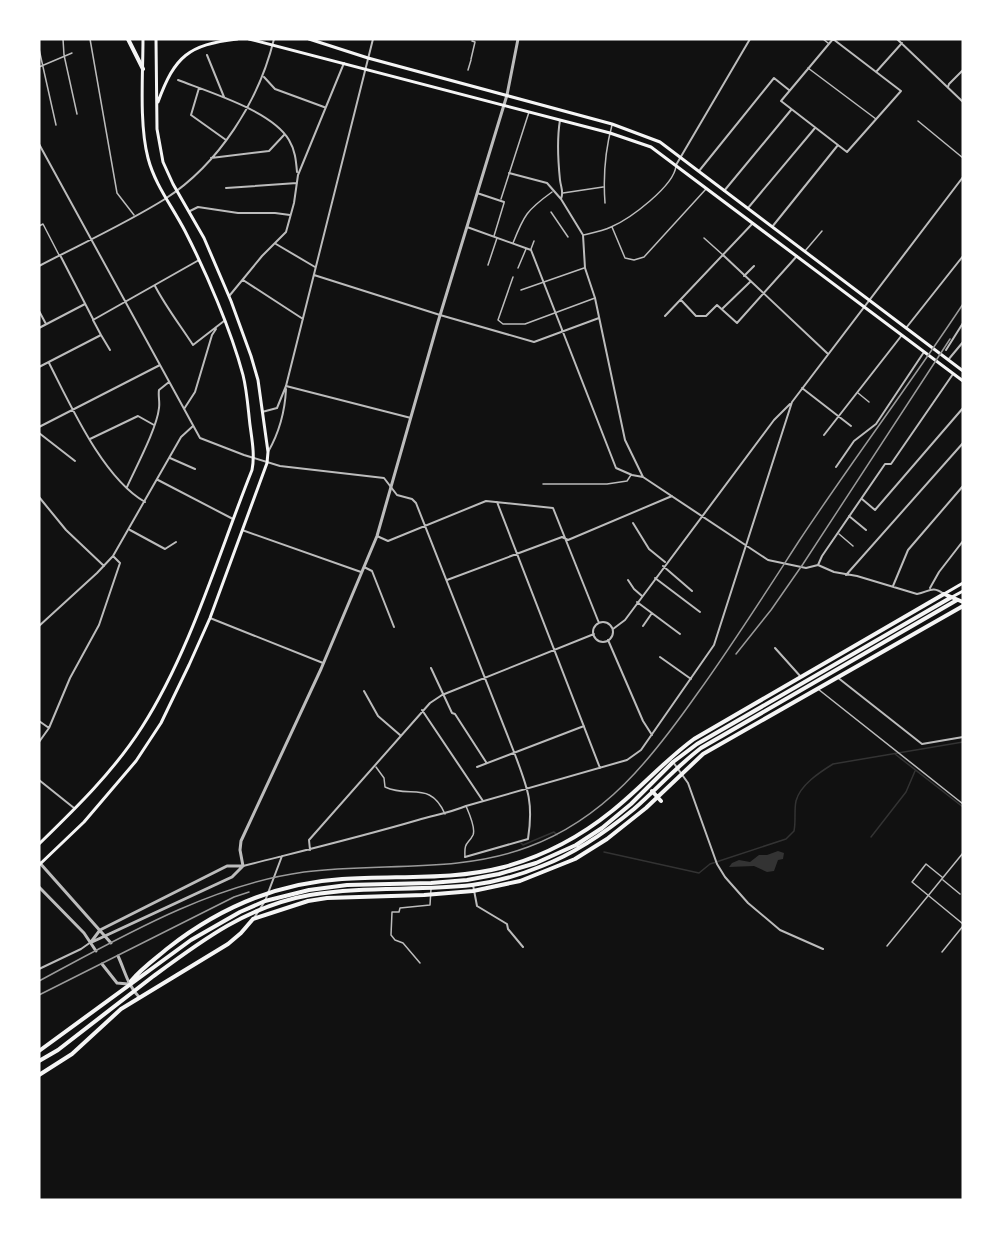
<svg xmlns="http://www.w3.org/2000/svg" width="1002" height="1239" font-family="'Exo 2',sans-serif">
<rect width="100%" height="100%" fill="#111"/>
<!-- water -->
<path fill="#333" d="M778 851 784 853 783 859 778 860 774 871 767 872 754 866 729 867 732 863 739 860 750 862 759 855H767Z"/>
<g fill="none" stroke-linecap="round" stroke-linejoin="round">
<!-- stream -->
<path stroke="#333" stroke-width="1.5" d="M895 754 963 807
M871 837 906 792 915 771
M521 843 523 845 554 832 557 835
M604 852 699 873 710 864 786 839 794 831C796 821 794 810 796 801 800 785 820 772 833 764L963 742"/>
<!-- service -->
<path stroke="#bcbcbc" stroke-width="1.5" d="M63 39 64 55 77 114
M90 39 117 193 134 215
M823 39 828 43
M39 49 56 125
M39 67 72 53
M563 193 603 187
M501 199 529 112
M605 203C603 176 605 151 612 125
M551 212 568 237
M39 226 43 224 59 255
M612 227 625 258 634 260 644 257 706 189
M583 235C592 233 603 231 611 227 630 219 674 186 676 166
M494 236 504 203
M704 238 723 255
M513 243C524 215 527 210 552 192
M531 249 534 241
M488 265 497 238
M518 268 526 249
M513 277 498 320 503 324H525L595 298
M521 290 584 268
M858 393 869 402
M543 484H607L627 481 631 475
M839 534 853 546
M420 963 403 943 395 940 391 935 392 912H399L400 908 430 905 431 889"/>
<!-- pedestrian -->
<path stroke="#bcbcbc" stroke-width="1.5" d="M471 59 475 42 472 41
M808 68 876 119
M468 70 471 60
M918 121 963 158
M805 251 822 231
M818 689 963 804
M376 767 384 778 385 787C410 799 430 780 445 814
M465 857C464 841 468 845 473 835 476 828 469 813 466 806
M942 877 926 864 912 882 963 924
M943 880 960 894
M887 946 963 853
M942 952 963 926"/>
<!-- minor -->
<path stroke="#bcbcbc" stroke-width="2" d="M833 39 901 91 847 152 781 101 833 39
M897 39 963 102
M207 55 224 97
M876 72 902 43
M264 77 275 89 324 107
M178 80C209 92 272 111 289 140 295 150 296 160 297 172
M948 87 949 84 963 70
M199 88 191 115 226 140
M560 120C557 138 558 161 560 180 561 188 564 192 561 199L583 235 585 268 595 298 625 440 643 477
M39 144 200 438 244 455 280 466 384 478 397 495 412 499 416 503 514 752C527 787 534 801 528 839L465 857
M211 158 269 151 284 135
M676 165 750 39
M699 171 774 78 789 90
M509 173 547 183 561 199
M226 188 297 183
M724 191 791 110
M477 193 504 202
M748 208 815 128
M190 211 198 207 238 213H275L290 215
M467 227 531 250 616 468 632 475 643 477 768 560 806 568 818 565 834 572 857 576 917 594C929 592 932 585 944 594
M772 227 838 145
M276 244 315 267
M60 255 93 319
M723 255 827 353
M39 266C81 244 125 224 165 199 219 164 259 101 274 39
M314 275 440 315 534 342 599 318
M744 276 754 266
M243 280 303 319
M155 286C166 307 180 325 193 345L224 321
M230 295 262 256 286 232 294 203 298 175 344 63
M681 300 696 316H706L717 305 737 323 797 256
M722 309 750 282
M39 311 46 324
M665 316 753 223
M39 328 85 304
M906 328 963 256
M101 335 110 350
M946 350 963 323
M948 360 963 342
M49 363C71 406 103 478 145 502
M39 367 101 335 93 320 199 260
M286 386 411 418
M802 388 851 426
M184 409 195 392 212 335 216 329
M262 412 277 408 286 386 373 39
M39 427 160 365
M39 433 75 461
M824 435 902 335
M90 439 138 416 154 425
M268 452C279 433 285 410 286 389
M170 458 195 469
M836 467 854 441 876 424 924 352
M158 480 233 519
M127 487C136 467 157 428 159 408 160 402 158 396 159 390L169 382
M39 497 66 530 104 566
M862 499 875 510 963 408
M497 502 600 768
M849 516 866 530
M633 523 649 549 665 562
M130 530 165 549 176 542
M242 530 361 572
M377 536 388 541 486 501 553 508 599 623
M818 565 822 556 885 464H891L953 374
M663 566 692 591
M364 567 372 571 394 627
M846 575 963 443
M655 578 700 612
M447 580 562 537 568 540 672 496
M628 580 634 589 642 596
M893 586 908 550 963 486
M930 588 939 572 963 541
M637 602 680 634
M210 618 323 663
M593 632a10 10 0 1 1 20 0a10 10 0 1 1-20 0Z
M39 626 97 573 113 556 181 437 193 426
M643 626 652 613
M613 629 625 620 774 420 790 404
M608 640 643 721 652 735
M775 648 801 677
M660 657 691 679
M431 668 452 713 455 714 486 762
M837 677 922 744 963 737
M364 691 378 716 400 735
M422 710 483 801
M39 721 49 728
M39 742 49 728 70 678 99 625 120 563 113 556
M673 762 688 783 717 864 725 877 748 903 780 930 823 949
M477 767 584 726
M39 780 74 808
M310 850 309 840 430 703 442 695 594 634
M243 866C302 851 360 837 418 820 435 815 449 813 466 806L627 760 641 750 714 645 792 402 963 177
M473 885 477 906 507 924 508 929 523 947
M254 918 265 901 282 856
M39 969 81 949 91 942"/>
<!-- tertiary -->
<path stroke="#bcbcbc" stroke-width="3" d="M39 862 111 943
M243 866 240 850 241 841 321 669 377 536 438 322 507 95 518 39
M39 887 84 933 96 951
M91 942 100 930 227 866H243
M92 942 232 877 243 866
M118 956C125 971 128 986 139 997
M102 964 117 983 128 984"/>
<!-- secondary -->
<path stroke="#f5f5f5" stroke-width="3" d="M249 39 610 133 651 147 963 381
M309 39 368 58 612 124 660 142 963 371
M158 102C175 56 188 45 237 39
M944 594 963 583
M952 597 963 591
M39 844C76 808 114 771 142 727 191 650 218 555 252 470 255 455 252 440 250 425 248 408 247 391 243 375 231 330 206 272 185 231 172 206 155 185 148 158 139 124 143 74 143 39
M39 865 84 822 136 761 161 723 189 665 210 618 267 463 268 452 258 380 251 356 231 301 204 238 173 184 163 162 157 129 156 39"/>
<!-- primary -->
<path stroke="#f5f5f5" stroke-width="4" d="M128 39 143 69
M652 791 661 801
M131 981C142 968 155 959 168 948 219 908 277 883 342 879 396 875 451 881 504 867 544 856 581 836 612 811 641 788 665 760 694 739L944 594 963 602
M39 1051 191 940 240 912 265 901 309 890 347 885 431 883 467 880 499 874 536 863 576 845 602 828 631 804 673 762 697 744 950 598
M39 1061 58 1050C89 1026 120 1002 151 978 201 941 247 906 310 895 363 886 418 891 472 885 496 882 520 875 542 866 576 853 606 832 634 809 657 789 676 767 701 748L957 600
M39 1075 72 1054 121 1009 228 944 241 933 253 919 308 901 327 898 424 895 473 891 520 881 575 859 607 839 646 808 703 754 963 606"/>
<!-- rail -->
<path stroke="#9a9a9a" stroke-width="1.5" d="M736 654 771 610 803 564 950 339
M39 981C121 937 210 885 304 872 378 862 456 874 528 847 605 819 652 758 697 694 733 644 766 592 799 541 852 461 910 384 963 304
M39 995 234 897 249 892"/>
</g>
<!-- border -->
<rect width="1002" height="1239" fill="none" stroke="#ffffff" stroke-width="81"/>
</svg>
